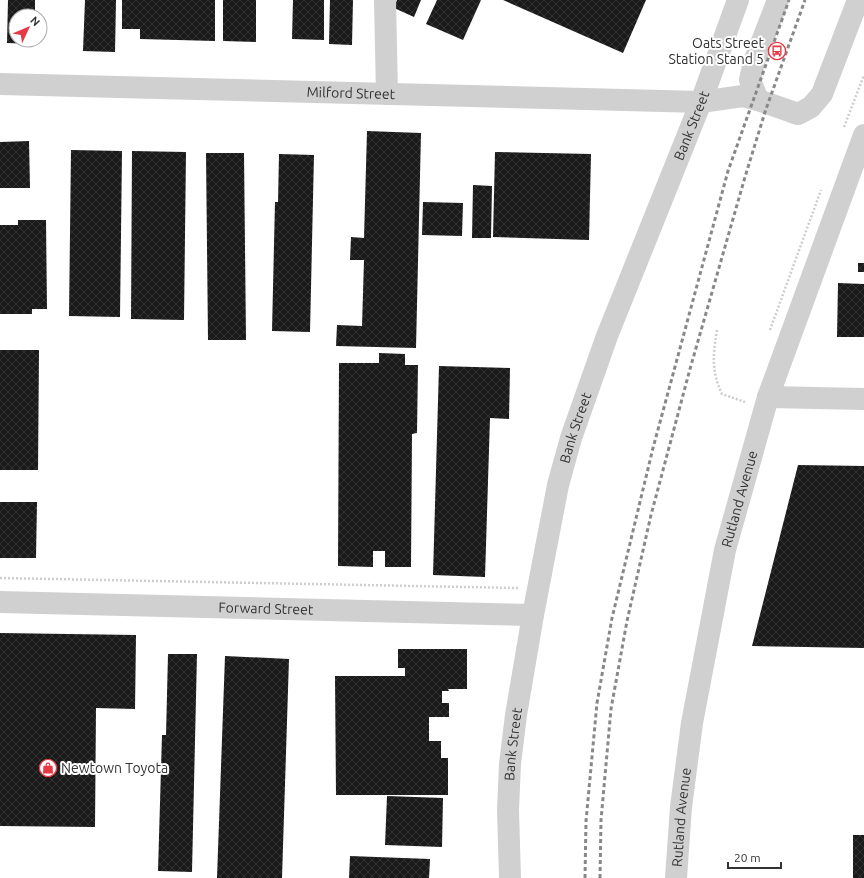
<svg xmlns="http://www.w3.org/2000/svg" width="864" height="878" font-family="Ubuntu,sans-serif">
<defs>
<pattern id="building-cross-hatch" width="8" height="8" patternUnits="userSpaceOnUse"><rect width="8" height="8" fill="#1a1a1a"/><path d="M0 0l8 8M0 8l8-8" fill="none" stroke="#333"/></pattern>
</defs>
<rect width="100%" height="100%" fill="#fff"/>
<!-- building -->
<path fill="url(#building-cross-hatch)" d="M8 0H35V16H16V40H34V44L7 43Z
M85 0H116L115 52 83 51Z
M122 0H215V41L140 39V29H122Z
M223 0H256V42L223 41Z
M293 0H324V40L292 39Z
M330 0H353L352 45 329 44Z
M397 0H421L414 17 394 8Z
M437 0H481L463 40 426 24Z
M503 0H646L623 53Z
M367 131 421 133 416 348 336 346 337 325 362 326 364 260H350L351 237 364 238Z
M29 141 30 188H0V142Z
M71 150 122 151 120 317 69 316Z
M132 151 186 152 184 320 131 319Z
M495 152 591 154 589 240 493 237Z
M206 153H244L246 340H208Z
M279 154 314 155 310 332 272 331 275 202H278Z
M473 185 492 186 491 238H472Z
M423 202 463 203 462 236 422 235Z
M18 220H46L47 309H32V314H0V225H18Z
M858 263H864V272H858Z
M838 283 864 284V337H837Z
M0 350H39L38 470H0Z
M379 353 405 354V365H418L417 433 412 434 411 567H385V551H373V567L338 566 339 363H379Z
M439 366 510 368 509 419 490 418 485 577 433 575Z
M798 465 864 466V648L752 646Z
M0 502H37L36 558H0Z
M0 633 136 635 135 709 96 708 95 827 0 826Z
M398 649H467V689H448L449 691H442V703H449V717H429V741H441V758H448V795H336L335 676H405V668H398Z
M168 654H197L192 872 158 871 162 735H166Z
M225 656 289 659 282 878H217Z
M387 796 443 798 442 847 385 845Z
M853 835H864V878H853Z
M350 856 430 859 429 878H349Z"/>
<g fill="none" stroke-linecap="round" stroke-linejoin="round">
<!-- path -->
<path stroke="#cdcdcd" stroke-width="2.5" stroke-dasharray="2 2" stroke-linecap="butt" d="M844 127 864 75
M717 330C713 355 711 370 722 394L745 402
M770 330 821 190
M0 578 518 588"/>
<!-- minor -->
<g stroke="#d0d0d0" stroke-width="22">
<path d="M385 0 387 94"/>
<path id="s1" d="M0 84 701 102 743 96 758 100 798 114 811 107 822 94 858 0"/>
<path d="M758 100 750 80 754 62 778 0"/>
<path d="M768 397 864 399"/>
<path id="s2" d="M0 602 533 615"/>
<path id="s3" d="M510 878 508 810 510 764 516 715 533 615 558 485 571 438 607 336 701 102 738 0"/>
<path id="s4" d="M676 878 681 807 692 723 725 550 768 397 864 135"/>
</g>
<!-- rail -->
<path stroke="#888" stroke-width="3" stroke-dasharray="4 3" stroke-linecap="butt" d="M585 878 586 821 597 703 612 618 653 448 728 171 789 0
M600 878 601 820 611 709 627 621 651 515 690 369 745 177 765 112 805 0"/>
</g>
<!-- icons -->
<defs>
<symbol id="bus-ring" viewBox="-11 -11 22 22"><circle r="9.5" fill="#fff" stroke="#e63946" stroke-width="1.5"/><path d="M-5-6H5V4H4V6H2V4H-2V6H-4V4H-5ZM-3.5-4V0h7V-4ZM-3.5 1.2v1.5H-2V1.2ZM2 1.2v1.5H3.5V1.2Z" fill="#e63946"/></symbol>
<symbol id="shop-ring" viewBox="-11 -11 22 22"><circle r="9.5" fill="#fff" stroke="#e63946" stroke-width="1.5"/><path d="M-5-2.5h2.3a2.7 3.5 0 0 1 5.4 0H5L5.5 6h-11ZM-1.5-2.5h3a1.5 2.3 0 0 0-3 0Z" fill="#e63946"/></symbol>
</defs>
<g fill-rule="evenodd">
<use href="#bus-ring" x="767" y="41" width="20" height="20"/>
<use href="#shop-ring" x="38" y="758" width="20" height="20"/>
</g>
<g text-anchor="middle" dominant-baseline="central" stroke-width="4" stroke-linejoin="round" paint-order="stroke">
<!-- poi labels -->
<g font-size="14" fill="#333" stroke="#fff" text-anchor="end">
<text x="764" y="43">Oats Street<tspan x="764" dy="16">Station Stand 5</tspan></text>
<text x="61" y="768" text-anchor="start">Newtown Toyota</text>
</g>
<!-- street labels -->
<g font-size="14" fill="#333" stroke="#fff">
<text stroke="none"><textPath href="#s1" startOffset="351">Milford Street</textPath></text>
<text stroke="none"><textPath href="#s3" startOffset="781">Bank Street</textPath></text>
<text stroke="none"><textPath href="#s3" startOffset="457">Bank Street</textPath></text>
<text stroke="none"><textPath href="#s4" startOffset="385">Rutland Avenue</textPath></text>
<text stroke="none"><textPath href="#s2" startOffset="266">Forward Street</textPath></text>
<text stroke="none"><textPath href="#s3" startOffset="134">Bank Street</textPath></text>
<text stroke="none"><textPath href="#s4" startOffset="61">Rutland Avenue</textPath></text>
</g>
</g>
<!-- north arrow -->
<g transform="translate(28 28) rotate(46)"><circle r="19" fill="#ffffff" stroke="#adadad"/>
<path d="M0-3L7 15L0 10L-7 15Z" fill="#e63946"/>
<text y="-6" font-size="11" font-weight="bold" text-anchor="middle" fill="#333333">N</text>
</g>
<!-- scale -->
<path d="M728 862v6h53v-6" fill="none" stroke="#333333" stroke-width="2"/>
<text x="734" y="862" font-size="12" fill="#333333" stroke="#ffffff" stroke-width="3" paint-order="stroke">20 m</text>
</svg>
